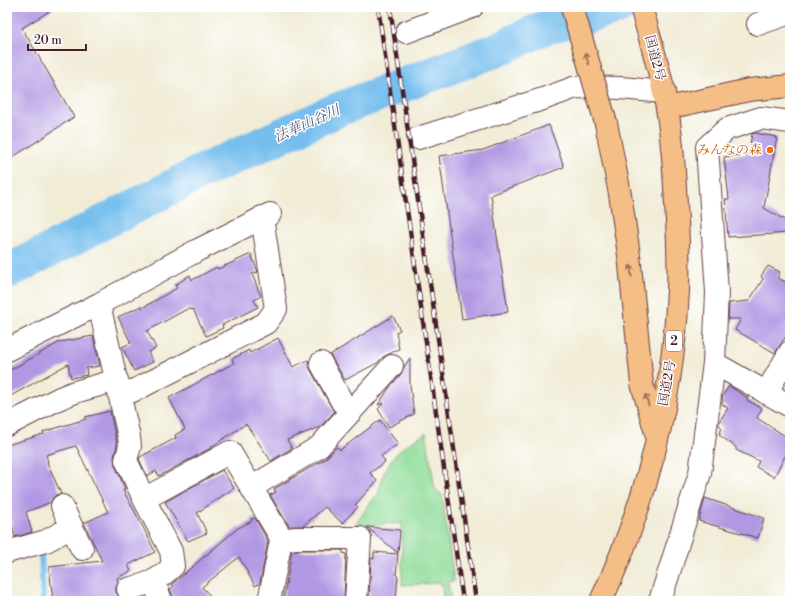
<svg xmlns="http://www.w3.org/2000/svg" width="797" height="608" font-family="'Libre Bodoni','Noto Serif JP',serif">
<rect width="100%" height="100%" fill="#fff"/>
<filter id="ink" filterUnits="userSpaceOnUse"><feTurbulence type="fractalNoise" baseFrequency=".025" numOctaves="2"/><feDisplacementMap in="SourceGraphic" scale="8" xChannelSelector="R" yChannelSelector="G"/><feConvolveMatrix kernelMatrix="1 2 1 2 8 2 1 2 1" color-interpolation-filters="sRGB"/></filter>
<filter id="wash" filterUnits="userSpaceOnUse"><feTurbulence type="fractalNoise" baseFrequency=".012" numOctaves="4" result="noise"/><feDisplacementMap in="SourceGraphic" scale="16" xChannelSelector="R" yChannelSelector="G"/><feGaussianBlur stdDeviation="0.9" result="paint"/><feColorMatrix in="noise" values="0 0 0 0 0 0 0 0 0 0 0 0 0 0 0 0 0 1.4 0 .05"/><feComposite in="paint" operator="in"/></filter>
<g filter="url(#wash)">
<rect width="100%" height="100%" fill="#f1ecd6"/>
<!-- green -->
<path fill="#90dc99" stroke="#6d7e62" d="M426 433 435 489 442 495 454 581 448 582 451 601H444L441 583 402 585V523L359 526 356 524 371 502 378 494 384 473 391 460 403 447Z"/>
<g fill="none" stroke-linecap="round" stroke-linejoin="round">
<!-- stream -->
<path stroke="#75beee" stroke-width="6" d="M41 552 43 601"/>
<!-- river -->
<path stroke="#75beee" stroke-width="35" d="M7 272 203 171 337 110 496 50 546 27 619 7"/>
</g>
<g id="blocks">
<!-- building -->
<path fill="#b198e3" d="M7 7H56L22 28 74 117 7 161Z
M549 125 564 167 491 195 508 312 462 319 439 156 483 150Z
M755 133 777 137 764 208 790 223V233L728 237 725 199H729L724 157 748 154 752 134Z
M251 254 258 272 252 274 261 296 254 300 258 307 222 325 223 328 206 336 193 309 190 310 189 308 147 331 156 348 148 352 153 362 134 371 122 347 131 343 118 317 141 306 142 308 177 288 175 285 190 275 192 280 217 267 218 269Z
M768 266 780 272 777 278 790 284V330L775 353 735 330 741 319H728L729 303 749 301 763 279 761 276Z
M393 316 400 330 396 332 399 349 383 357 377 363 345 380 330 355Z
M93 336 100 366 86 368 87 375 71 378 68 364 7 398V372L60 342Z
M278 338 293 367 308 360 310 369 333 410 334 412 320 427 287 440 292 448 271 461 246 424 211 447V448L159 476 156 471 147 476 139 459 140 457 176 438 175 435 185 429 169 398 234 363 232 359 249 350 250 353Z
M410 358V385L414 414 389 427 378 409 384 403 378 405 391 385 401 374 404 367Z
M729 386 748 398 747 400 762 408 757 418 790 439V447L774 477 756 467 759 461 736 450V447L719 435 722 428 719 425V422L728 408 722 404 723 400 722 399 723 395Z
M110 411 117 445 114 457 115 465 125 489 123 490 143 527 155 552 128 565 131 571 117 578 118 582 116 586V592L121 601H53L49 567 102 561 84 523 108 512 76 446 46 455 48 462H47L61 494 56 495 52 499 51 502 26 512 32 532 15 537 11 520 7 521V445L44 434 43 432 86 419 85 417Z
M380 420 398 444 381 456 385 462 370 473 377 481 355 505 358 507 342 523 325 507 303 526H289L270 495 276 492 274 489 325 459 337 447 340 450Z
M222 470 234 488 197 513 207 533 188 541 165 502Z
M705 498 764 518 758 538 699 521Z
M255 518 268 541 260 583 255 586 239 557 202 587 215 601H177L173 596 170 589 174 586 172 584 238 528 252 521 251 519Z
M367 527 400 530 398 553Z
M297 550H343V553L346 554 344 601H283L292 551Z
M374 552 398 554 396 575 398 576 396 599H394V601H369L371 558 374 559Z"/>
</g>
</g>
<g filter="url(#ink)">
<use href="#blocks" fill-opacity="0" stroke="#633e45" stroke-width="1"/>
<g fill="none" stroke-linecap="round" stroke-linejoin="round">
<defs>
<path id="street" d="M758 24 790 13
M406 32 472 7
M418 138 543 99 576 87 621 88 664 92
M99 304 129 437 130 446 126 460 144 499 171 551 173 566C158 581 148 584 128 589
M7 350 99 304 198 250 270 214
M321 363 342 402 352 411
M714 363 790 406
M766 393 790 352
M121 396 139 388 266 323 276 309 262 217
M7 425 60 398 75 392 117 380
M252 487 319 447 392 366
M144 499 230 452 279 534 281 540 269 601
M62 506 82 549
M281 540 296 538H360L356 601
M7 552 46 541 72 527
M154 581 161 601
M660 601 700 473 714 363 717 292 707 147 727 129 761 118 790 122"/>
<path id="highway" d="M667 108 749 90 790 86
M606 123 620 194 629 255 642 384 656 433
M601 601C646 504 673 398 678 291 679 263 678 233 676 205 674 168 672 130 664 93 658 64 649 35 641 7"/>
</defs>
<!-- street casing -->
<use href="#street" stroke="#633e45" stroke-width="24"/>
<!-- highway casing -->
<use href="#highway" stroke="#633e45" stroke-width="24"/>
<!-- street -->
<use href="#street" stroke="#fff" stroke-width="22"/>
<!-- highway -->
<use href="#highway" stroke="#f5be86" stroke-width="22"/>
<defs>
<path id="rail" d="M378 7 463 601
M390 7 476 601"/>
</defs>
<!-- rail casing -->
<use href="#rail" stroke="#4a1f2b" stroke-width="4.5"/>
<!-- rail -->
<use href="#rail" stroke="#fff" stroke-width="3" stroke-dasharray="9" stroke-linecap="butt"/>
<defs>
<path id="highway-bridge" d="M572 7 606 123"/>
</defs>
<!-- highway-bridge casing -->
<use href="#highway-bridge" stroke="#633e45" stroke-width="24" stroke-linecap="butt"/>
<!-- highway-bridge -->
<use href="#highway-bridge" stroke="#f5be86" stroke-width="22"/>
</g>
<!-- one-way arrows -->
<defs><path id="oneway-shaft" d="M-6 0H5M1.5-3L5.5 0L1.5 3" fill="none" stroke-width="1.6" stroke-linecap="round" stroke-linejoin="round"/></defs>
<g stroke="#976754">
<use href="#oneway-shaft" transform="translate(587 59) rotate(-106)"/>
<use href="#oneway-shaft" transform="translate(631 271) rotate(-96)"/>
<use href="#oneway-shaft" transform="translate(647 400) rotate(-106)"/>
</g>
</g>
<!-- markers -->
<circle fill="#e8710a" stroke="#fff" stroke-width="1.5" cx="770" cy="150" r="4"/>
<g text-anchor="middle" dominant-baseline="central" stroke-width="3" stroke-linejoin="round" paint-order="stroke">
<!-- shield labels -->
<rect fill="#fff" stroke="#80626b" stroke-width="1" x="666" y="331" width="16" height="20" rx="3"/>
<g font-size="12" font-weight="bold" fill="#4a1f2b">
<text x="674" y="341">2</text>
</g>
<!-- street labels -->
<g font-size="13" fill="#4a1f2b" stroke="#fff">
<text transform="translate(655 58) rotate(75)">国道2号</text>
<text transform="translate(667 383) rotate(-80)">国道2号</text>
</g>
<!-- food labels -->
<g font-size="13" fill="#c56008" stroke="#fff" text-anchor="end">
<text x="762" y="150">みんなの森</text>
</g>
<!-- water labels -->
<g font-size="14" font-style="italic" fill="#59576f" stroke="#fff">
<text transform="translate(307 124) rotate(-24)">法華山谷川</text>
</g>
</g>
<!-- margin -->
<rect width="797" height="608" fill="none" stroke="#fff" stroke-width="24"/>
<!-- scale -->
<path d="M28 44v6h58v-6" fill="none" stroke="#4a1f2b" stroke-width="2"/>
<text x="34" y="44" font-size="12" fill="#4a1f2b" stroke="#ffffff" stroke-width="3" paint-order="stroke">20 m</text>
</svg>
